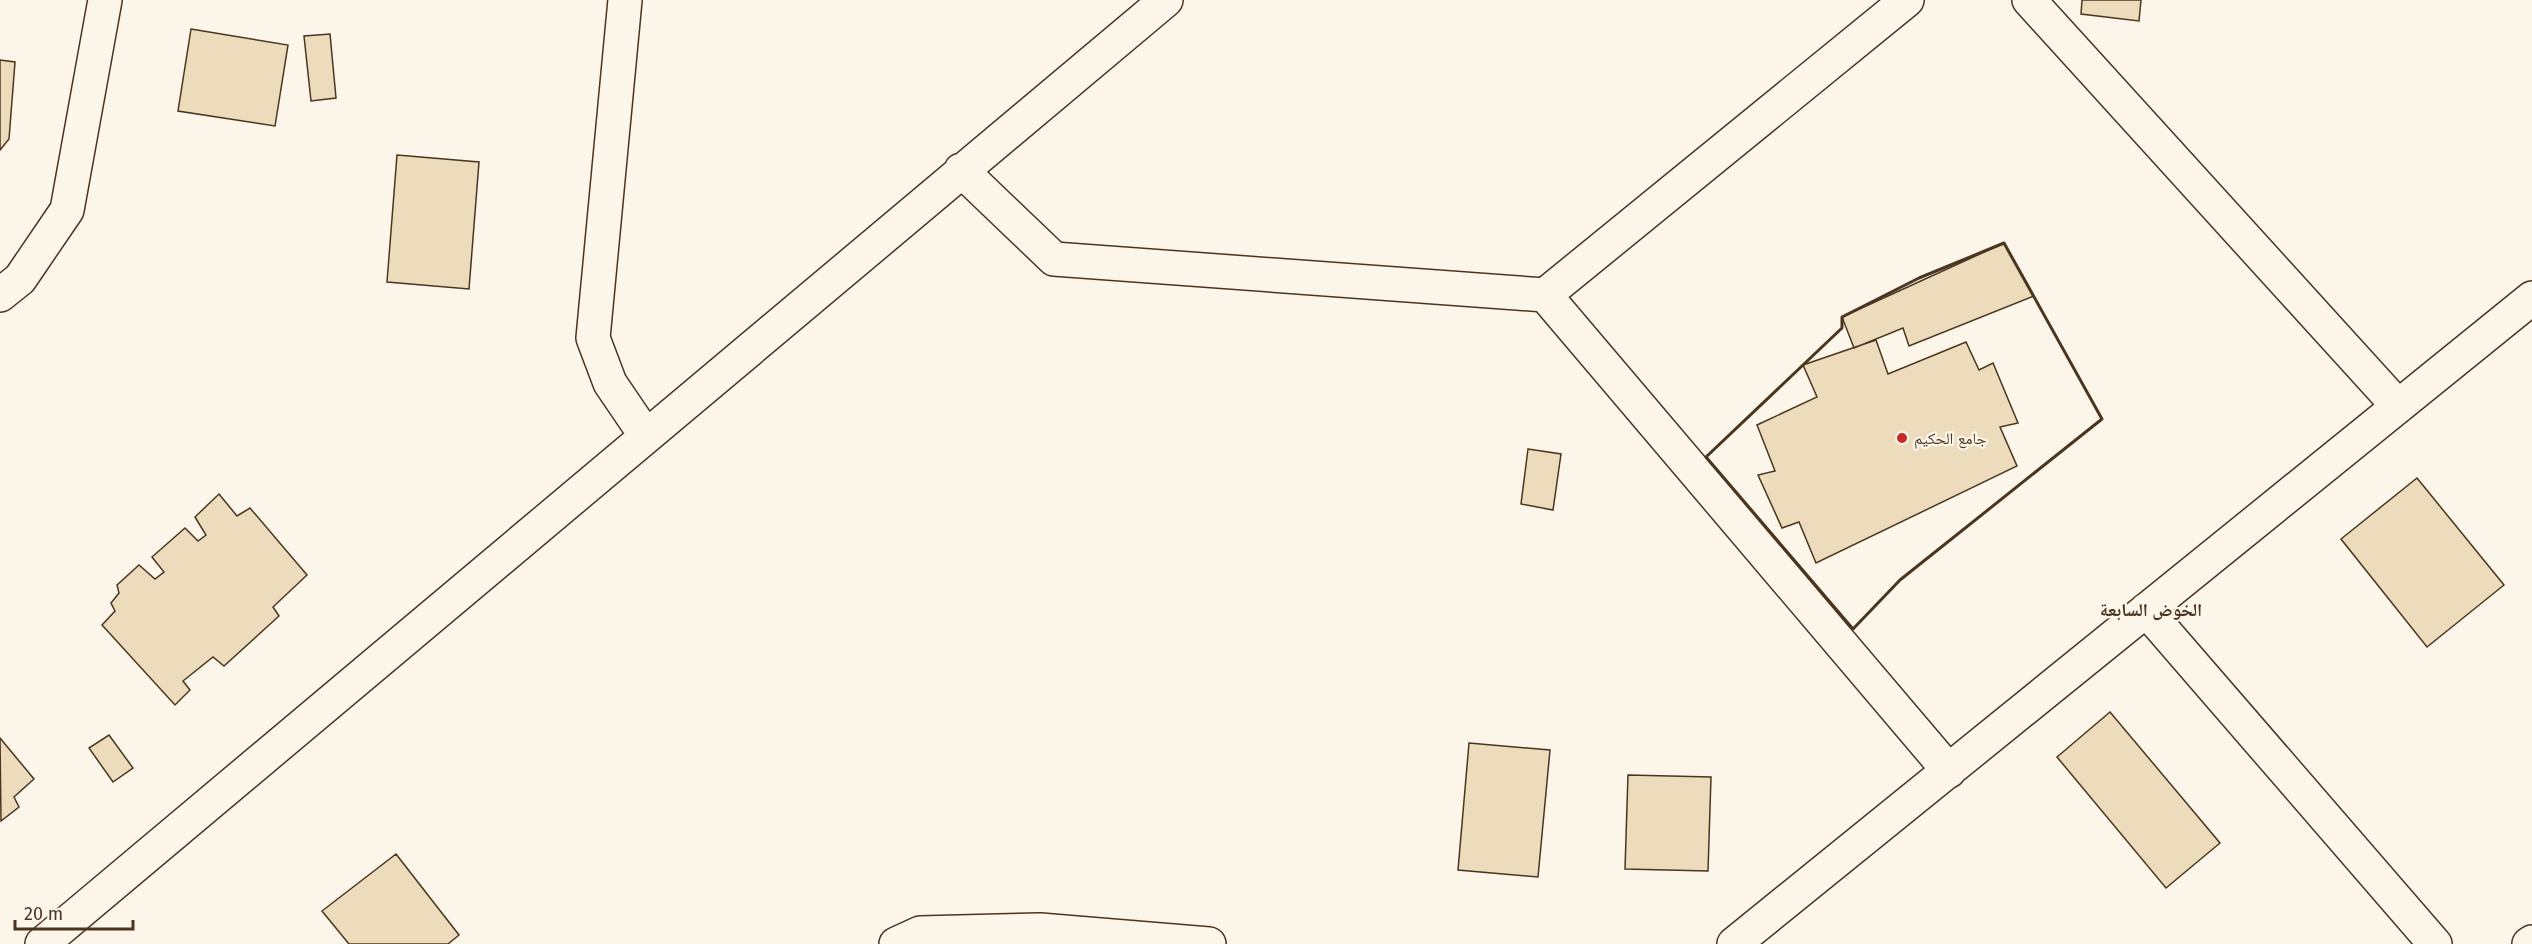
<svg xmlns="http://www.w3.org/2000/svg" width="2532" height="944" font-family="'Fira Sans','Noto Naskh Arabic',sans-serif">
<rect width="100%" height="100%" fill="#fbf6e9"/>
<!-- building -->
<path fill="#ecdcbc" stroke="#4a3520" stroke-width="1.5" d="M2082 0H2141L2139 21 2081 14Z
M191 29 288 45 275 126 178 111Z
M330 34 336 98 311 101 304 36Z
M0 60 15 62 9 139 0 150Z
M397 155 479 162 469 289 387 282Z
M2004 243 2034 296 1909 346 1903 328 1854 348 1842 317Z
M1876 340 1888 374 1966 342 1979 370 1993 363 2018 423 2000 427 2017 466 1816 563 1799 522 1782 528 1758 475 1775 471 1757 425 1817 397 1803 365Z
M1528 449 1561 454 1553 510 1521 504Z
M2417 478 2504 585 2427 647 2341 539Z
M219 494 237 516 250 508 307 575 273 607 279 616 224 666 213 657 183 681 190 690 175 705 102 625 115 611 111 603 119 593 117 585 139 565 155 579 164 572 152 557 185 528 198 541 206 535 195 517Z
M2110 712 2220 843 2166 888 2057 757Z
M109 735 133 768 113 782 89 748Z
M0 738 34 779 14 797 19 807 1 821Z
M1469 743 1550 750 1538 877 1458 870Z
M1628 775 1711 777 1708 871 1625 869Z
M396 854 459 935 448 944H349L322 911Z"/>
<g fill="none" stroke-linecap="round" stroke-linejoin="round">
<defs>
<path id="minor" d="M625 0 593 338 610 383 646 436
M2029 0 2398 406
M961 170 1054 259 1545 295 1907 0
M0 295 20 279 67 210 105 0
M1545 295 1949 771
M2146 610 2435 944
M42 944 1166 0
M896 944 920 933 1040 930 1209 944
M1734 944 2532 298
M2529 944 2532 942"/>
</defs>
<!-- minor casing -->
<use href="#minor" stroke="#4a3520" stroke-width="36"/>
<!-- minor -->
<use href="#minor" stroke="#fbf6e9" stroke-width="33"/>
<!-- wall -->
<path stroke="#4a3520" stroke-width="3" d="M2004 243 2102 419 1900 580 1853 629 1706 457 1842 328V317L1919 278Z"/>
</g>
<!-- markers -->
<circle fill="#c62828" stroke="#fbf6e9" stroke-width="2" cx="1902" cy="438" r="6"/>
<g text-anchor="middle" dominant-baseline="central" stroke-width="4.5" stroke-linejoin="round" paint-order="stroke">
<!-- poi labels -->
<g font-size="16" fill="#4a3520" stroke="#fbf6e9" text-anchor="start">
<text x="1914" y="438">جامع الحكيم</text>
</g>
<!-- neighbourhood labels -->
<g font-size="18" font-weight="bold" fill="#4a3520" stroke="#fbf6e9">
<text x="2151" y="610">الخوض السابعة</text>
</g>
</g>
<!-- scale -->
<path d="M15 920v9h118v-9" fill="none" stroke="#4a3520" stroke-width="3"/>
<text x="24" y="920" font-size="18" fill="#4a3520" stroke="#fbf6e9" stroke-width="4.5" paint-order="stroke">20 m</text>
</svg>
